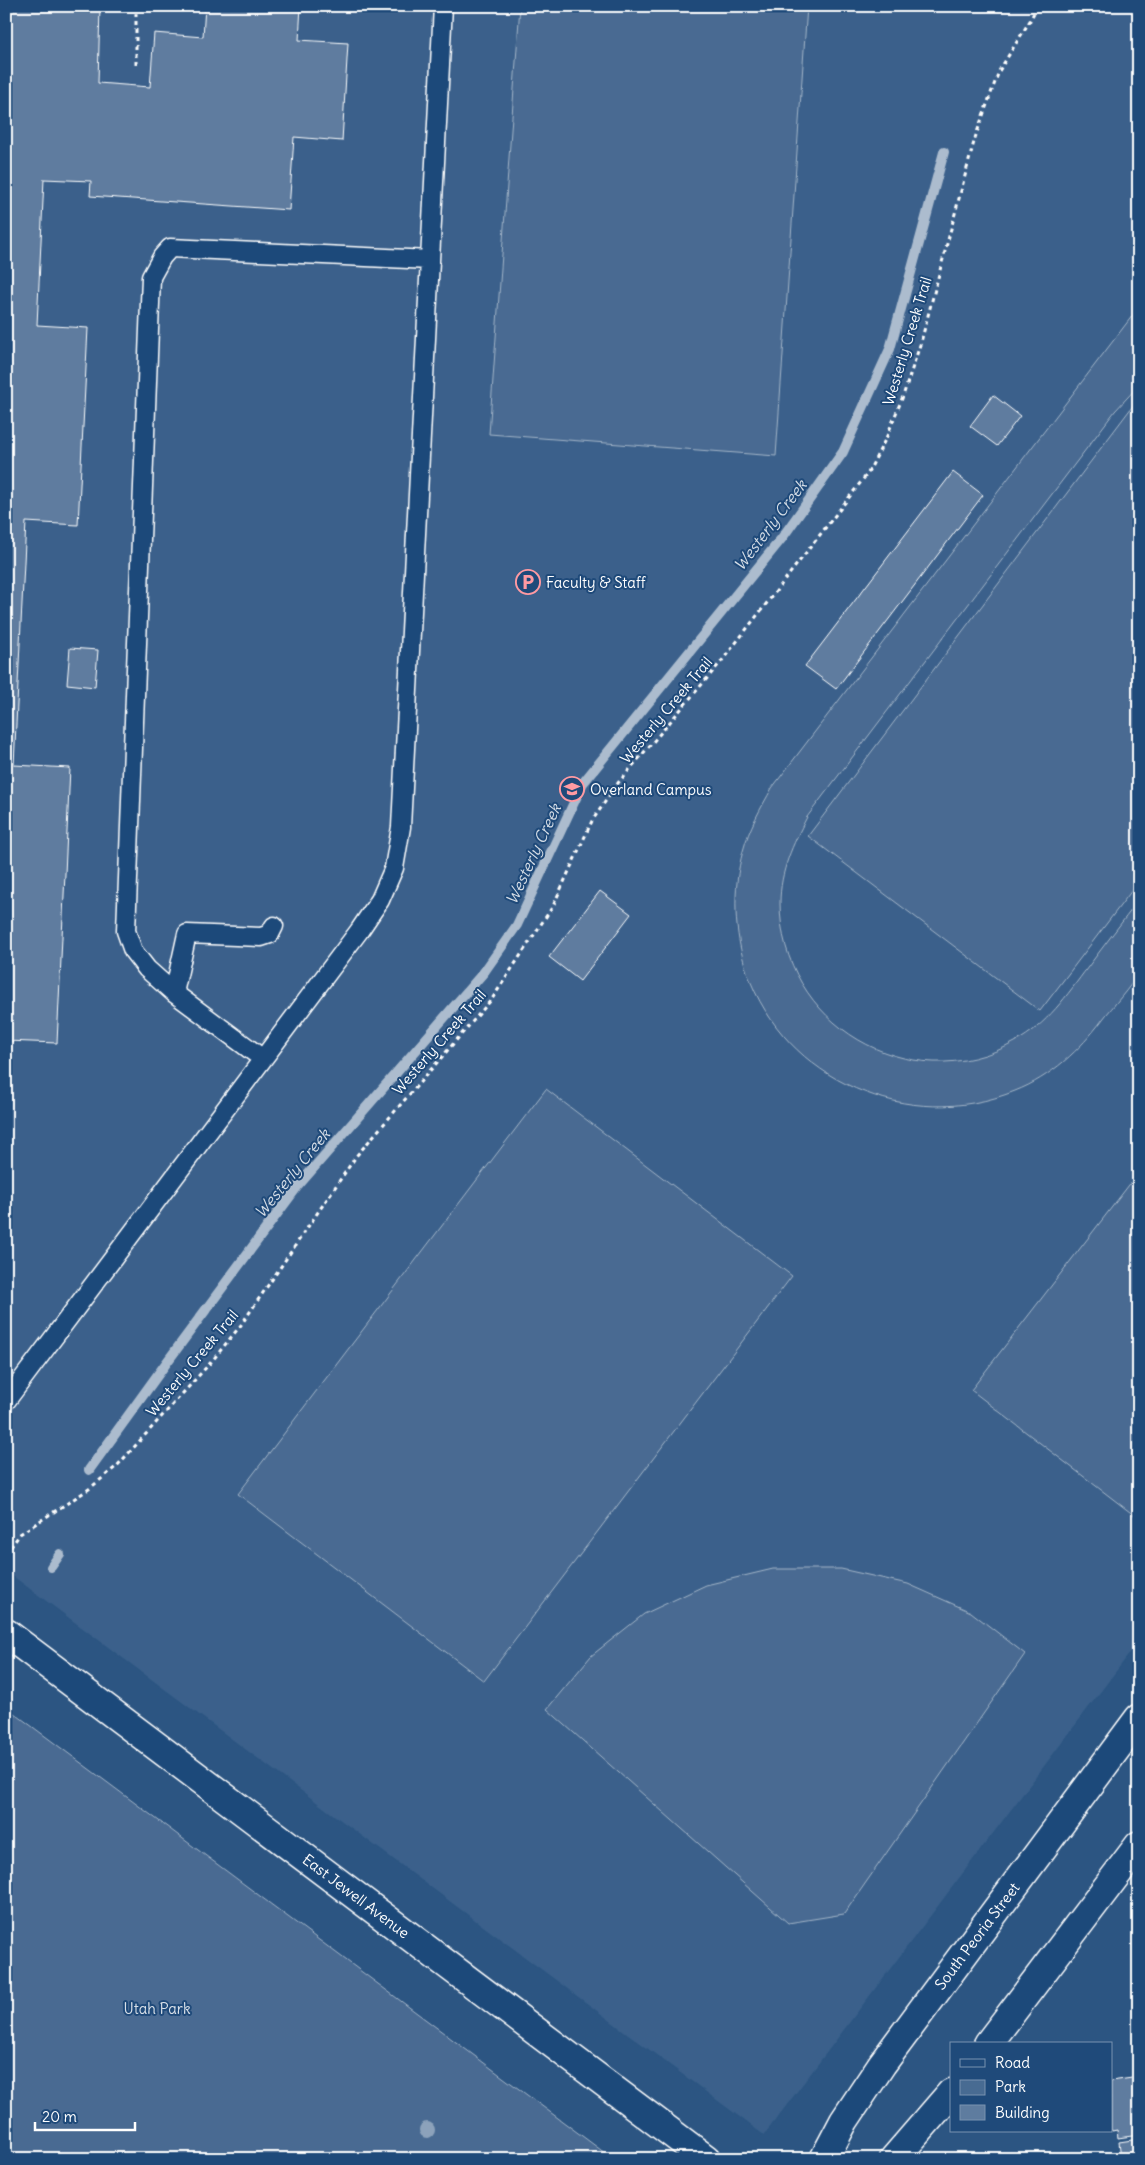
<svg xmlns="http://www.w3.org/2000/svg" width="1145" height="2165" font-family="Delius,sans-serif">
<rect width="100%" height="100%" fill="#2c5582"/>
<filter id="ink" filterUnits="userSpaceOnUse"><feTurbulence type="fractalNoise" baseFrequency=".02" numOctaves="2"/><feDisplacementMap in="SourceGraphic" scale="10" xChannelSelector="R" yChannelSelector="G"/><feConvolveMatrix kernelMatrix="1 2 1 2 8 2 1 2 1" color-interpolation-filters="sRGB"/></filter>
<g filter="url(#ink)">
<!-- built -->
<path fill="#3b618b" d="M6 6H1139V1641L764 2135 6 1571Z"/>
<!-- green -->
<path fill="#486b92" stroke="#a4b5c8" d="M520 6H807L776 456 489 434Z
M1139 307V385L1115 411 807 817C793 844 780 871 780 903 780 1023 910 1101 1015 1042 1047 1025 1067 995 1088 967 1105 944 1122 922 1139 900 1139 912 1141 966 1138 973 1132 986 1112 1007 1103 1019 1080 1050 1051 1077 1015 1091 909 1134 785 1081 747 972 734 933 732 890 743 851 749 828 761 808 772 788Z
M1138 399 1139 881 1040 1011 808 836Z
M546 1089 792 1276 484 1681 238 1494Z
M1139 1172V1519L971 1390Z
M773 1569H841L908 1584 971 1612 1025 1654 844 1914 788 1923 547 1709 591 1656 644 1614 706 1585Z
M6 1707 613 2159H6Z"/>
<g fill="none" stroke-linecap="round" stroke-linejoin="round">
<!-- stream -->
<path stroke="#acbcce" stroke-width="10" d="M89 1470 167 1362 297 1187 484 972 517 925 583 783 782 538 843 452 890 349 944 152
M51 1567 60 1554"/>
</g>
<!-- building -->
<path fill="#5e7c9f" stroke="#fff" d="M6 6H100L98 83 150 87 154 33 203 37 205 6H301L299 40 348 43 342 141 294 137 289 210 90 196 91 181 44 179 37 325 88 328 78 525 26 522 14 765 70 768 57 1043 6 1041Z
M993 395 1020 416 997 446 970 426Z
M953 472 983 495 836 689 805 666Z
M70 648 98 650 95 687 67 684Z
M600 891 631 914 580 981 549 957Z
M1139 2077V2135L1118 2138 1117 2130 1112 2131 1111 2129V2081Z
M1139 2139V2159H1121L1119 2142Z"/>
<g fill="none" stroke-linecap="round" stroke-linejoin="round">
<defs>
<path id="lane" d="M174 993 187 934 261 937 270 934 274 926
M263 1059 174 993 147 969 133 951 126 931 151 277 162 257 170 248 430 260
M6 1401 359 931 380 900 394 868 401 827 443 6"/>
<path id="secondary" d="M6 1633 706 2159
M988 2044 1139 1845
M824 2159 844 2121 882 2064 1139 1718
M894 2159 951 2093"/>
</defs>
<!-- lane casing -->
<use href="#lane" stroke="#fff" stroke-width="21"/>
<!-- secondary casing -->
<use href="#secondary" stroke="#fff" stroke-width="31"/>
<!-- path -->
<path stroke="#fff" stroke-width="3" stroke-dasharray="4 4" stroke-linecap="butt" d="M136 65V6
M6 1554 20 1534 89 1489 117 1466 212 1361 241 1325 357 1155 492 999 553 906 592 821 618 783 721 662 868 473 887 436 903 396 921 342 975 138 999 71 1031 19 1037 6"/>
<!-- lane -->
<use href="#lane" stroke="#1f4a7a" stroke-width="18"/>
<!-- secondary -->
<use href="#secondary" stroke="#1f4a7a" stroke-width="28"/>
</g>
<!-- trees -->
<circle fill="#8ca2bb" cx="427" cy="2130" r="8"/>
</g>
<!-- icons -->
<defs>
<symbol id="parking-ring" viewBox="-11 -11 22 22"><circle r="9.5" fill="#1f4a7a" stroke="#ff9aa2" stroke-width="1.5"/><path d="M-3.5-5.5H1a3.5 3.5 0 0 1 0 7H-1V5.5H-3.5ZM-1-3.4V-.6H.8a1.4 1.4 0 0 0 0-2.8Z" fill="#ff9aa2"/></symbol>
<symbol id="school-ring" viewBox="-11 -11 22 22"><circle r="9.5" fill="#1f4a7a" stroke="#ff9aa2" stroke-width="1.5"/><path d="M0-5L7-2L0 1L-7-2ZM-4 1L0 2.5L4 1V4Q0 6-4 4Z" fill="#ff9aa2"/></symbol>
</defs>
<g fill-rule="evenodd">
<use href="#parking-ring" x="514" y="568" width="28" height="28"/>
<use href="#school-ring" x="558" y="775" width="28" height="28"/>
</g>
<g text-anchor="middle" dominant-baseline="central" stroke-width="4" stroke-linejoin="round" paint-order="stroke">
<!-- street labels -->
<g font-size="15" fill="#fff" stroke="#1f4a7a">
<text transform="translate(907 341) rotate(-73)">Westerly Creek Trail</text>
<text transform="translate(666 710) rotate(-50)">Westerly Creek Trail</text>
<text transform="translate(439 1042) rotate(-49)">Westerly Creek Trail</text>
<text transform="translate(192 1363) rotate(-50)">Westerly Creek Trail</text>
<text transform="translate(356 1896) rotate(37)">East Jewell Avenue</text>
<text transform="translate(977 1936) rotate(-53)">South Peoria Street</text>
</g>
<!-- poi labels -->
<g font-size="15" fill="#fff" stroke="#1f4a7a" text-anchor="start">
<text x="546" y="582">Faculty &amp; Staff</text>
<text x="590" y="789">Overland Campus</text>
</g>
<!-- park labels -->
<g font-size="15" fill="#dae1e9" stroke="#1f4a7a">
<text x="157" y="2008">Utah Park</text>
</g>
<!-- water labels -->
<g font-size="16" font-style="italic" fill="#d5dde6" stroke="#1f4a7a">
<text transform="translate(770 525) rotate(-53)">Westerly Creek</text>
<text transform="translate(533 854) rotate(-65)">Westerly Creek</text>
<text transform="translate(292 1173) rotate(-51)">Westerly Creek</text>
</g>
</g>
<!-- margin -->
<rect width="1145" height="2165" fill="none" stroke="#1f4a7a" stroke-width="25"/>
<rect x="12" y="12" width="1120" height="2140" fill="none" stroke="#fff" stroke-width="2" filter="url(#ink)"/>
<!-- legend -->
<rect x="950" y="2042" width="162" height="90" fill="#1f4a7a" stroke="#7992af"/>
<rect x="960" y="2059" width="25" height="8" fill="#1f4a7a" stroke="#7992af"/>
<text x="995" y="2068" font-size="15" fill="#ffffff">Road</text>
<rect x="960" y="2080" width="25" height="15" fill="#486b92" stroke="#7992af"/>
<text x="995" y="2092" font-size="15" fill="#ffffff">Park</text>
<rect x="960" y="2105" width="25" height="15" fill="#5e7c9f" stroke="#7992af"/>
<text x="995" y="2118" font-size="15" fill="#ffffff">Building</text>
<!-- scale -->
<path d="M35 2122v8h100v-8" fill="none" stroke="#ffffff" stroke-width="2.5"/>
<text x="42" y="2122" font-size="15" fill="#ffffff" stroke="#1f4a7a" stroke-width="4" paint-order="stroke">20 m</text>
</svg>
